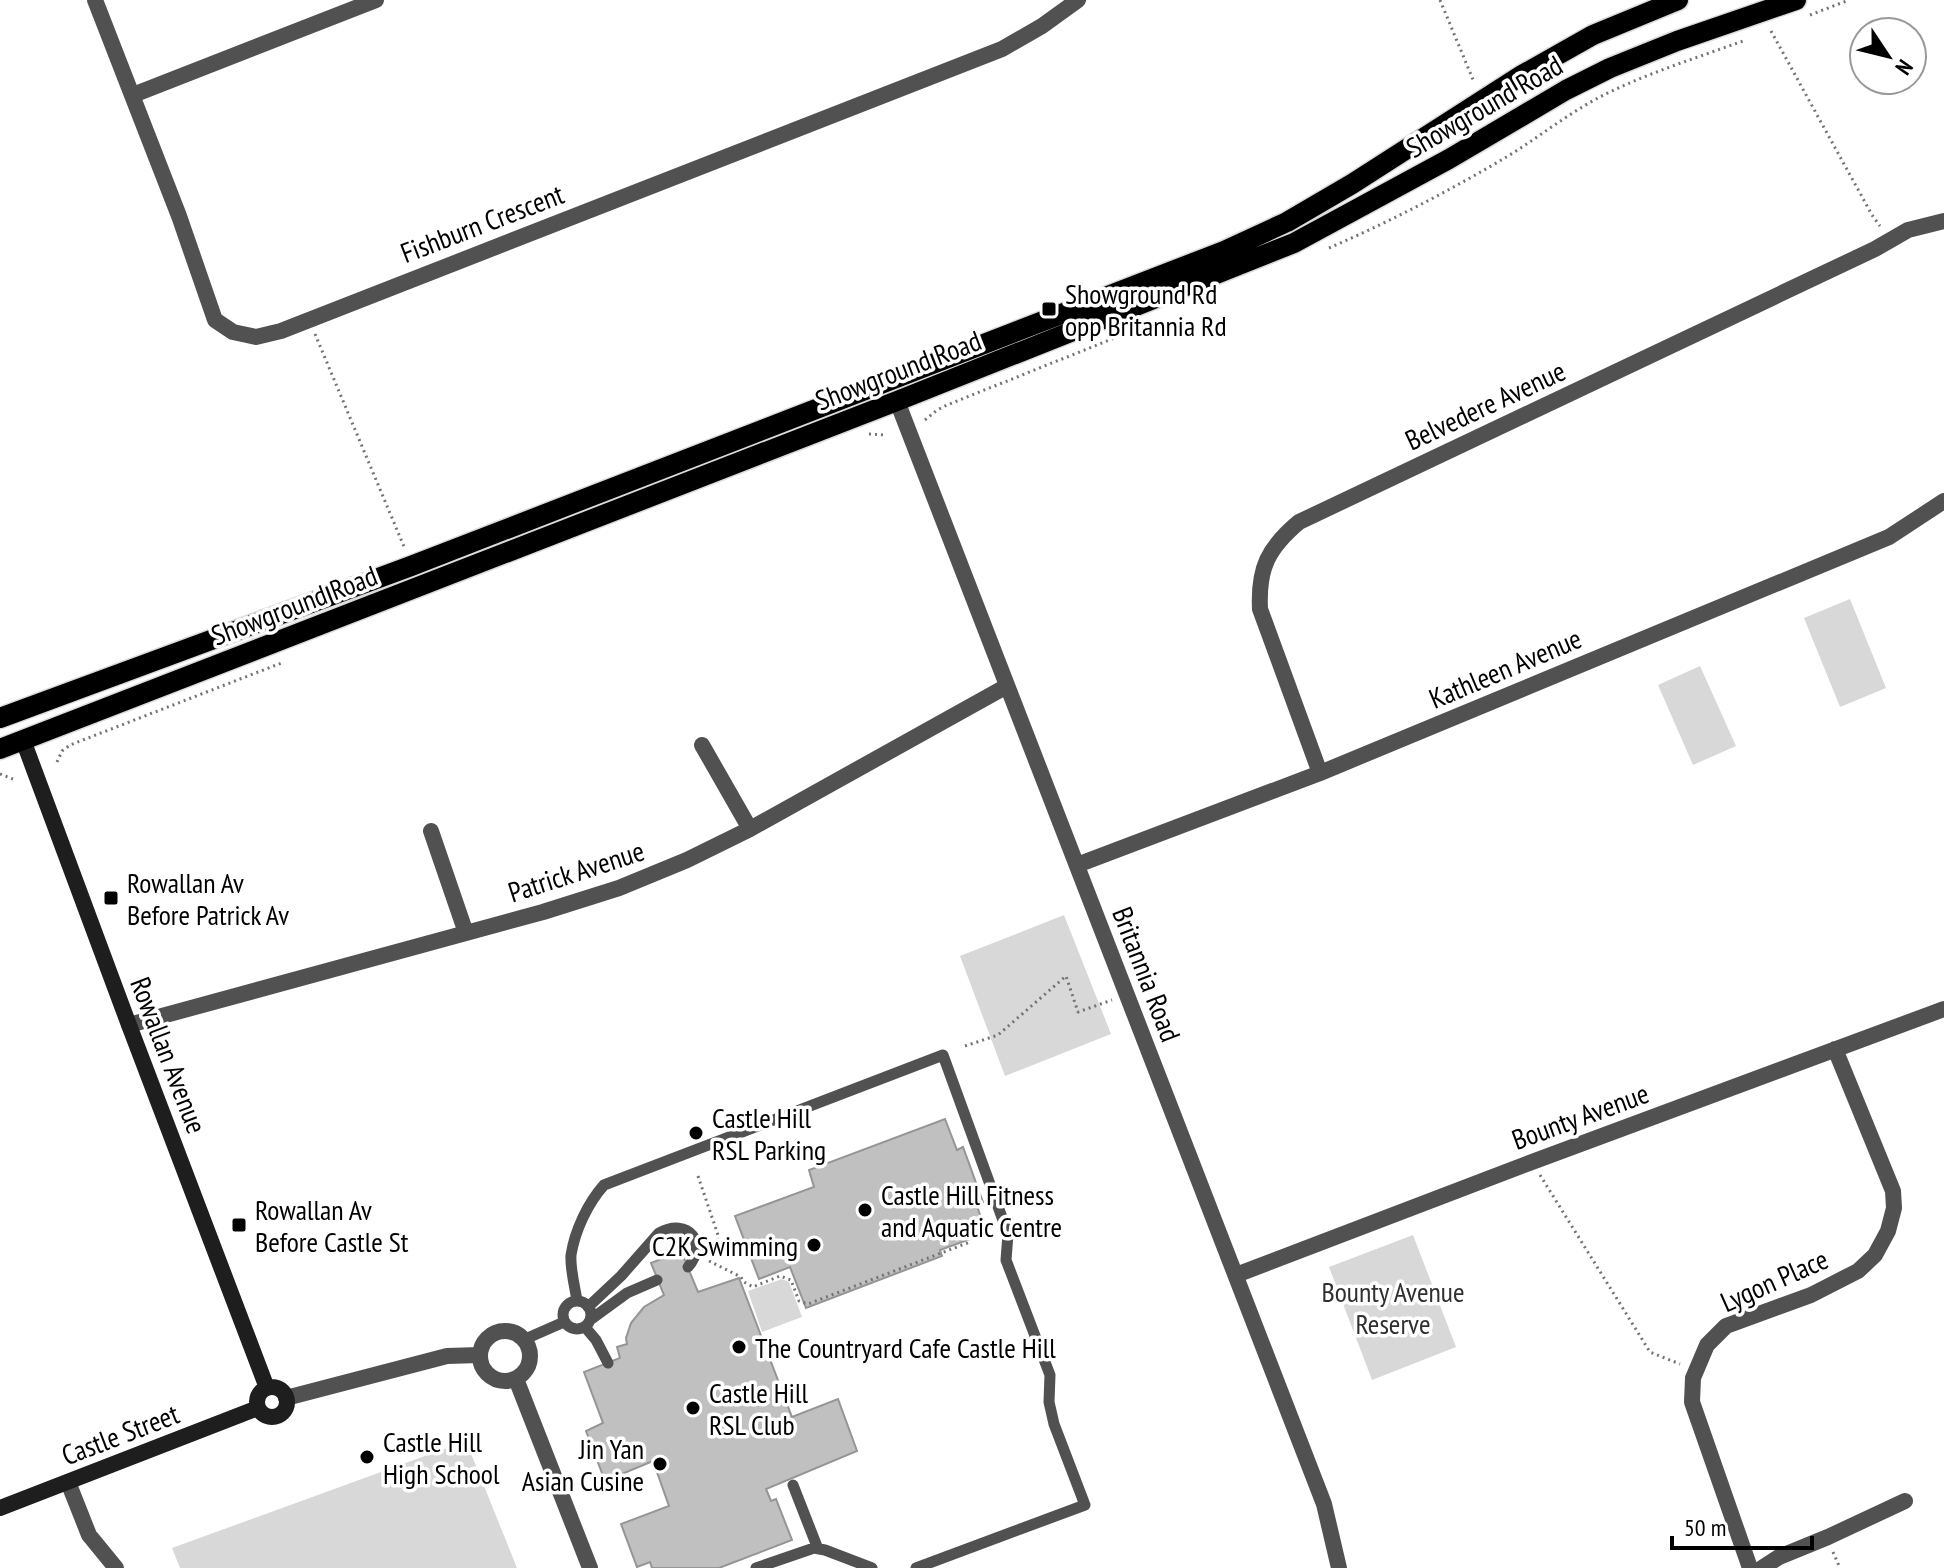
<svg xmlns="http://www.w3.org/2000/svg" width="1944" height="1568" font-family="'PT Sans Narrow',sans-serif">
<rect width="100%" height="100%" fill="#fff"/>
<!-- green -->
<path fill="#d8d8d8" d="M1850 599 1886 688 1840 707 1804 618Z
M1700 666 1736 746 1693 765 1658 685Z
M1064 915 1111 1034 1005 1076 960 956Z
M1413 1235 1456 1347 1372 1380 1329 1267Z
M782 1279 789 1282 802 1317 762 1332 748 1291Z
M466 1441 517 1568H180L172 1548Z"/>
<!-- building -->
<path fill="#c0c0c0" stroke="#959595" stroke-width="2" d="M945 1119 957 1150 963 1147 983 1202 976 1204 987 1233 940 1250 942 1256 806 1308 790 1267 759 1279 735 1216 814 1187 809 1170Z
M681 1251 698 1292 739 1278 792 1417 838 1399 857 1451 766 1489 771 1501 776 1499 792 1540 719 1568H652L650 1562 637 1567 621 1524 669 1506 653 1461 605 1481 586 1431 603 1423 584 1372 620 1358 617 1347 627 1344 626 1338 631 1323 644 1307 664 1295 651 1263Z"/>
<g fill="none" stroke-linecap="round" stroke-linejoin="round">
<defs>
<path id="primary" d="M0 718 411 566 1224 251 1287 222 1352 184 1522 75 1593 35 1678 0
M0 749 897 401 1294 243 1449 159 1566 90 1610 68 1677 41 1796 0"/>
</defs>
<!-- primary casing -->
<use href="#primary" stroke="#dbdbdb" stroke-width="23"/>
<!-- path -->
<path stroke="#737373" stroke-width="3" stroke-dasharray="2 4" stroke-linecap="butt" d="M1440 0 1474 82
M1810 15 1849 0
M1771 31 1872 215 1880 226
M1329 248C1389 222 1447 192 1503 159 1540 137 1573 109 1612 91 1654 71 1699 57 1743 41
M315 334 405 549
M925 420 937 410 947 405 1142 327
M869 434 885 435
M57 762 62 751 70 745 284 662
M0 774 13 779
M965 1046 998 1035 1066 976 1078 1012 1112 1000
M1540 1175 1650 1352 1680 1364
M698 1176 718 1235 717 1243 711 1256
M709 1261 741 1277 744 1282 753 1287 780 1276 791 1280 799 1301 808 1304 970 1242
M1833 1552 1840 1568"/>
<!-- lane -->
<path stroke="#515151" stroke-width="11" d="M563 1315a14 14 0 1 1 28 0a14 14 0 1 1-28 0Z
M577 1301C575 1287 570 1269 571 1255 575 1230 588 1203 604 1185L943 1055 1008 1234 1006 1260 1050 1375 1049 1402 1054 1424 1085 1505 916 1568
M588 1307 621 1276 659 1233C688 1217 709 1243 688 1267
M590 1320 627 1293 657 1280
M585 1327 596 1340 608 1363
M523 1340 564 1322
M793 1485 818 1549
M756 1568 814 1548 825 1550 872 1568"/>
<!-- street -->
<path stroke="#515151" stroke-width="16" d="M95 0 179 216 215 320 233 332 256 337 281 331 1002 49 1042 26 1078 0
M133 95 376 0
M897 401 1324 1504 1339 1568
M702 745 750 829
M1320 773 1260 609C1258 568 1268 548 1299 522L1875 249 1908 230 1944 221
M431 831 466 933
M1077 865 1320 773 1889 537 1944 501
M129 1025 543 912 619 888 687 860 750 829 1007 686
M1236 1275 1532 1162 1944 1009
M480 1356a25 25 0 1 1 50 0a25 25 0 1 1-50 0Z
M516 1379 590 1568
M286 1398 447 1356 480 1355
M68 1482 89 1535 116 1568
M1750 1568 1692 1402 1693 1378 1707 1345 1726 1326 1811 1295 1858 1271 1875 1255 1888 1231 1894 1208 1893 1191 1835 1049
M1762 1568 1779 1557 1828 1537 1905 1501"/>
<!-- secondary -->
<path stroke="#1e1e1e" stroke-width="16" d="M23 740 129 1025 267 1388
M257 1402a15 15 0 1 1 30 0a15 15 0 1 1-30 0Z
M0 1508 258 1408"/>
<!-- primary -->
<use href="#primary" stroke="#000" stroke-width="20"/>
</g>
<!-- markers -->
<g fill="#000" stroke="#fff" stroke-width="3">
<rect x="1041" y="301" width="16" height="16" rx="4"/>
<rect x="103" y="890" width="16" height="16" rx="4"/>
<circle cx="696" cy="1133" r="8"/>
<circle cx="865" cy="1210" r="8"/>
<rect x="231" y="1217" width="16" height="16" rx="4"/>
<circle cx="814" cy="1245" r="8"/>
<circle cx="739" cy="1347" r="8"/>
<circle cx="693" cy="1408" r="8"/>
<circle cx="367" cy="1457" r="8"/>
<circle cx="660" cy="1464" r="8"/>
</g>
<g text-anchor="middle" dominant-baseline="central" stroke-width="7" stroke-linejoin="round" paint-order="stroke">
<!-- street labels -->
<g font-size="28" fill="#000" stroke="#fff">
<text transform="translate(1484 106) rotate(-30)">Showground Road</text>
<text transform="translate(482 223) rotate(-21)">Fishburn Crescent</text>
<text transform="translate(898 370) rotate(-21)">Showground Road</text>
<text transform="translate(1485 405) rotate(-25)">Belvedere Avenue</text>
<text transform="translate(294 605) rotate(-21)">Showground Road</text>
<text transform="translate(1505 668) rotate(-23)">Kathleen Avenue</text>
<text transform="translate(576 871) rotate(-18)">Patrick Avenue</text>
<text transform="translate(1147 974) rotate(69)">Britannia Road</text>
<text transform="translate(169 1055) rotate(69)">Rowallan Avenue</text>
<text transform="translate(1580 1116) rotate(-20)">Bounty Avenue</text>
<text transform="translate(1774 1280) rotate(-24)">Lygon Place</text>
<text transform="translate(120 1434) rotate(-21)">Castle Street</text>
</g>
<!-- poi labels -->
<g font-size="28" fill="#000" stroke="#fff" text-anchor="start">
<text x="1065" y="293">Showground Rd<tspan x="1065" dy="32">opp Britannia Rd</tspan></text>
<text x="127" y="882">Rowallan Av<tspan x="127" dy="32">Before Patrick Av</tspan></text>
<text x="712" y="1117">Castle Hill<tspan x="712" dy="32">RSL Parking</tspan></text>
<text x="881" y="1194">Castle Hill Fitness<tspan x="881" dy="32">and Aquatic Centre</tspan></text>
<text x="255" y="1209">Rowallan Av<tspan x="255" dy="32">Before Castle St</tspan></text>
<text x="798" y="1245" text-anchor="end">C2K Swimming</text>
<text x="755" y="1347">The Countryard Cafe Castle Hill</text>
<text x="709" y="1392">Castle Hill<tspan x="709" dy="32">RSL Club</tspan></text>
<text x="383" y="1441">Castle Hill<tspan x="383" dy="32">High School</tspan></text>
<text x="644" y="1448" text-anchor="end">Jin Yan<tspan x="644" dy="32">Asian Cusine</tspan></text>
</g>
<!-- park labels -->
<g font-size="28" fill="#2f2f2f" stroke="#fff">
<text x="1393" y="1291">Bounty Avenue<tspan x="1393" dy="32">Reserve</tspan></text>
</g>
</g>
<!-- north arrow -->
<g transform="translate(1888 56) rotate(125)"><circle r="38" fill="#ffffff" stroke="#999999" stroke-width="2"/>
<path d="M0-6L14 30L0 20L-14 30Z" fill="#000000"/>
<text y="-12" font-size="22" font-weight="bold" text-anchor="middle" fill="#000000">N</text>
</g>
<!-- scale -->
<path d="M1672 1536v12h140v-12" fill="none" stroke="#000000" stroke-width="4"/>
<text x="1684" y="1536" font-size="24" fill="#000000" stroke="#ffffff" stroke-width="6" paint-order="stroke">50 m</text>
</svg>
